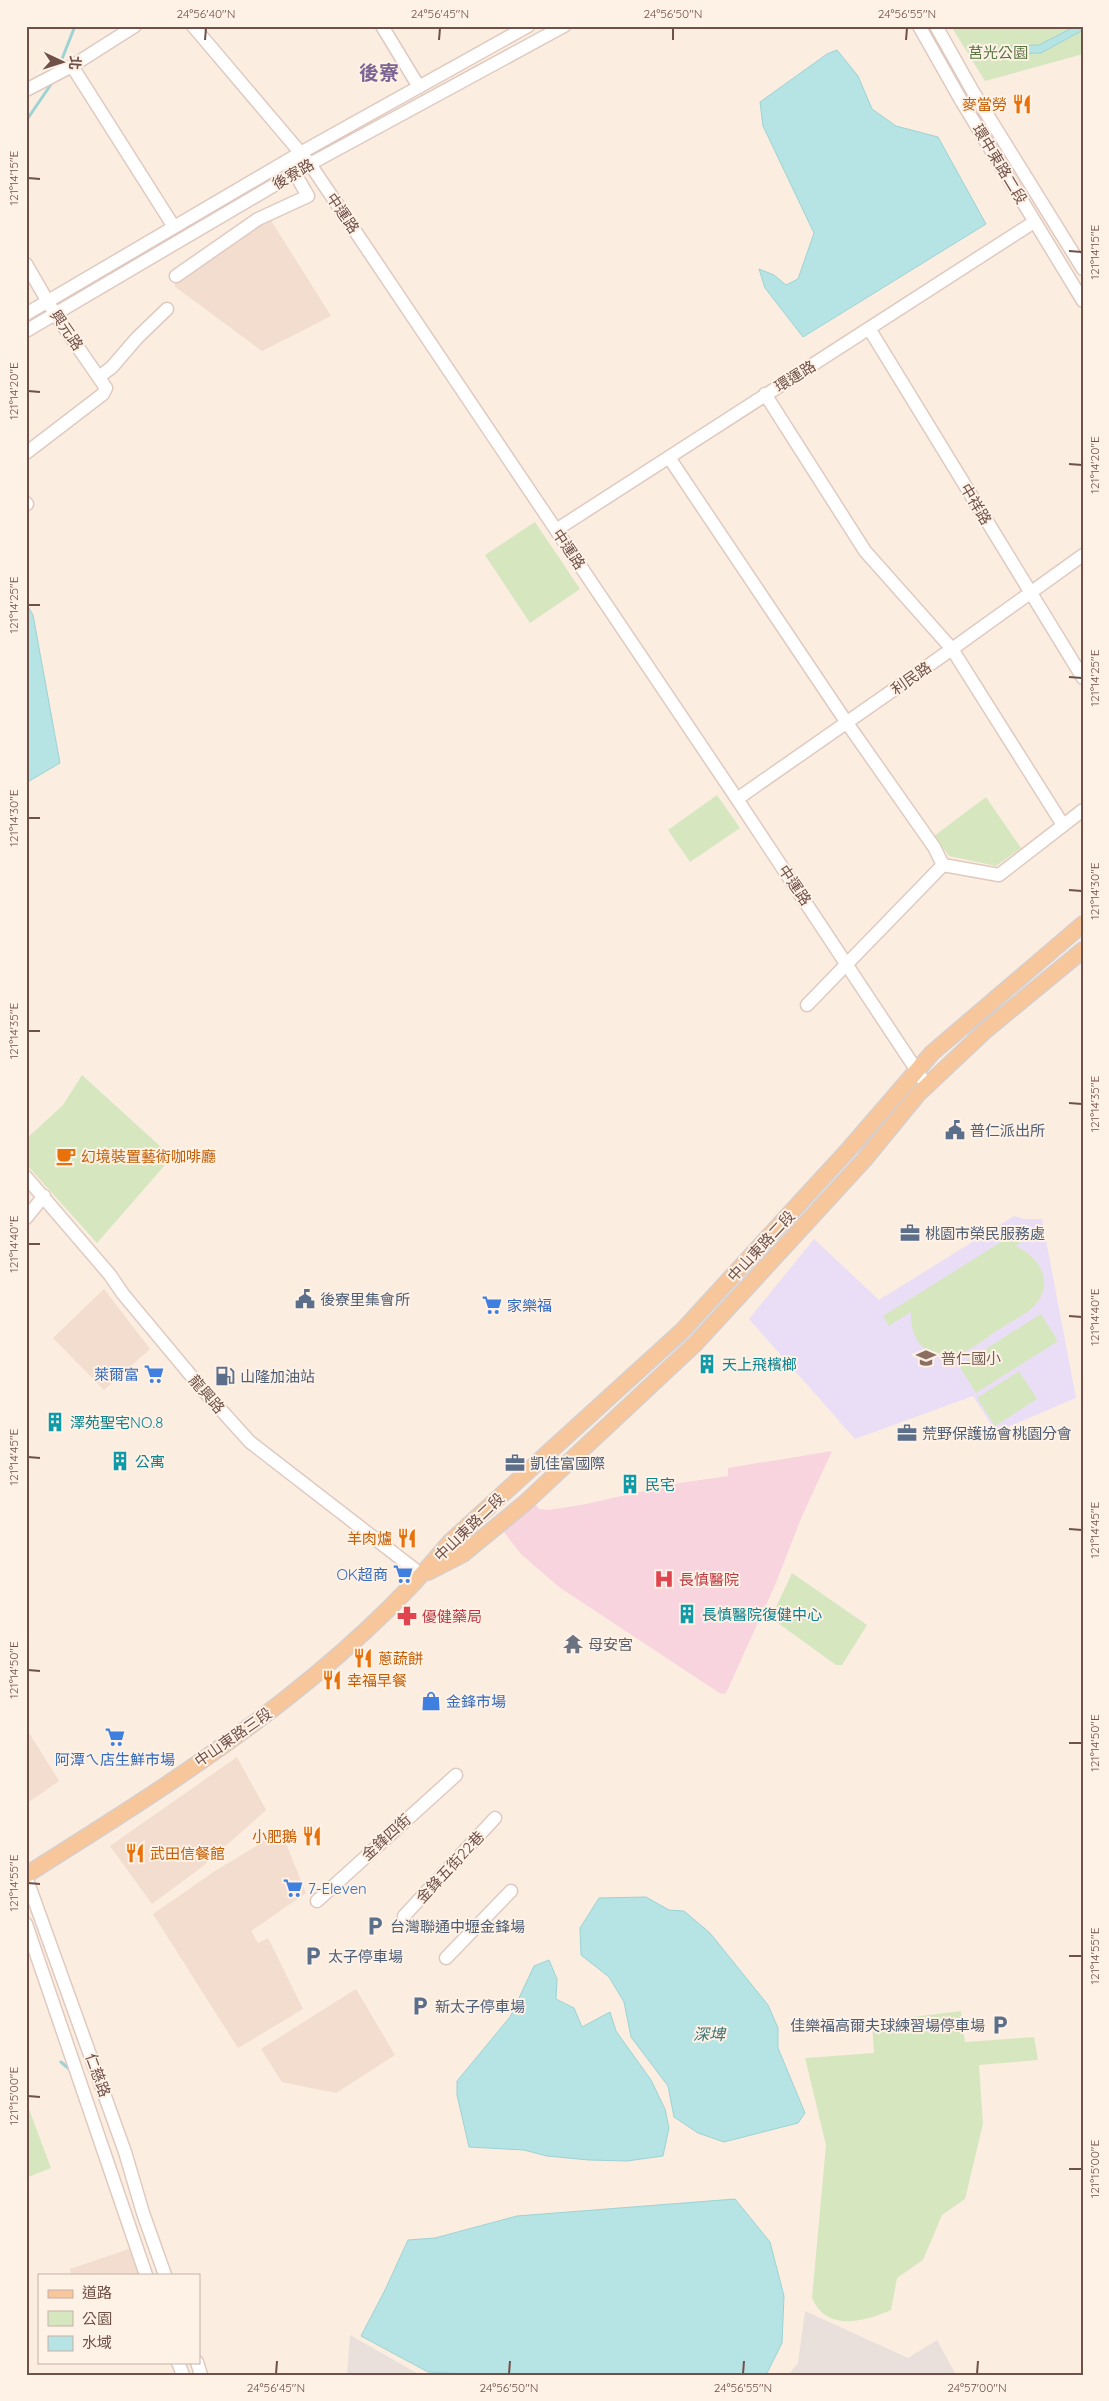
<svg xmlns="http://www.w3.org/2000/svg" width="1109" height="2401" font-family="Quicksand,'Noto Sans TC',sans-serif">
<rect width="100%" height="100%" fill="#fbede0"/>
<!-- residential -->
<path fill="#f2ddcf" d="M270 219 331 316 262 351 174 286 180 277Z
M104 1289 150 1349 104 1390 53 1338Z
M26 1728 59 1781 26 1804Z
M237 1757 266 1810 203 1866 152 1904 110 1846Z
M281 1831 306 1893 251 1931 258 1943 268 1938 303 2009 238 2048 153 1914 215 1871Z
M356 1989 395 2055 336 2093 282 2082 261 2049Z
M135 2247 144 2275H71L70 2269Z"/>
<!-- industrial -->
<path fill="#e9e0dc" d="M805 2311 908 2358 937 2340 956 2375H788L798 2363Z
M350 2335 420 2375H347Z"/>
<!-- education -->
<path fill="#eadef7" d="M1014 1216 1024 1219H1042L1076 1398 996 1432 973 1396 855 1439 749 1319 814 1239 879 1300Z"/>
<!-- medical -->
<path fill="#f8d4de" d="M832 1451 802 1516 775 1585 726 1693 721 1694 559 1587 521 1554 504 1532 535 1504 539 1509 548 1510 581 1505 680 1483 728 1476V1468Z"/>
<!-- green -->
<path fill="#d6e7c0" d="M951 26H1083V54L985 81Z
M535 522 580 589 530 623 485 555Z
M717 795 740 828 690 862 668 830Z
M986 797 1021 848 996 866 949 856 934 836Z
M82 1075 172 1157 97 1243 26 1164V1139L63 1105Z
M1028 1225 1034 1235 1015 1246C1038 1255 1055 1281 1036 1304 1026 1315 1010 1322 998 1330 986 1338 973 1349 959 1354 928 1363 909 1340 911 1312L889 1326 883 1316Z
M1041 1314 1058 1341 976 1393 959 1366Z
M1019 1371 1037 1399 995 1426 977 1398Z
M792 1573 867 1625 842 1665H836L771 1618Z
M961 2011 965 2042 1034 2037 1038 2060 979 2065 983 2124 965 2199 942 2215 923 2260 897 2278 891 2310C863 2322 827 2332 812 2298L826 2145 805 2058 874 2053 872 2022Z
M26 2101 51 2168 26 2178Z"/>
<!-- water -->
<path fill="#b6e3e3" stroke="#9dd3d4" d="M1076 26H1083V30L1041 53 1001 54V46L1039 45Z
M837 50 858 76 872 109 896 126 938 137 986 224 803 337 765 288 759 269 774 275 786 285 798 279 814 233 763 126 760 102 827 54Z
M29 608 33 615 60 763 26 783V609Z
M646 1897 669 1910 684 1911 710 1933 768 2005 778 2028V2048L805 2113 798 2123 724 2142 698 2133 674 2117 668 2086 631 2037 624 2002 609 1977 581 1955 580 1928 599 1898Z
M549 1960 557 1979 556 1999 574 2008 582 2027 610 2012 616 2031 651 2080 665 2109 669 2128 663 2156 627 2161 589 2160 547 2156 524 2150 469 2147 457 2095V2081L510 2017 534 1966Z
M735 2199 770 2242 784 2296 782 2343 766 2375H489L428 2372 361 2336 385 2290 408 2240 435 2238 517 2216Z"/>
<g fill="none" stroke-linecap="round" stroke-linejoin="round">
<!-- stream -->
<path stroke="#9dd3d4" stroke-width="3" d="M58 69 75 26
M26 121 54 80
M61 2062 68 2068"/>
<defs>
<path id="minor" d="M193 26 310 164 737 799 927 1086
M382 26 419 87
M919 26 962 102 1083 301
M936 26 972 90 1083 269
M72 66 174 227
M26 90 72 66 135 26
M26 264 55 314 106 388 103 394 26 453
M176 276 258 219 308 196 290 165
M26 314 302 152 528 26
M870 330 1083 678
M26 331 310 164 564 26
M99 377 112 367 137 338 167 309
M765 394 865 551 952 649 1063 825
M670 459 847 723 934 847 943 865
M26 503 27 504
M556 530 1034 222
M737 799 952 649 1083 555
M807 1005 943 865 999 875 1083 810
M26 1177 110 1275 123 1294 203 1390 250 1442 422 1575
M26 1218 44 1196
M26 1877 125 2152 143 2213 165 2275
M317 1901 456 1775
M404 1916 495 1818
M26 1924 146 2275
M446 1958 511 1891
M178 2362 183 2375
M197 2362 201 2375"/>
<path id="major" d="M428 1572 463 1554 525 1503 695 1344 864 1160 918 1094 986 1030 1083 950
M26 1875C177 1780 335 1681 450 1542L682 1331 850 1148 932 1053 1083 924"/>
</defs>
<!-- minor casing -->
<use href="#minor" stroke="#e0cac0" stroke-width="15"/>
<!-- major casing -->
<use href="#major" stroke="#d7cecc" stroke-width="18"/>
<!-- minor -->
<use href="#minor" stroke="#fff" stroke-width="12"/>
<!-- major -->
<use href="#major" stroke="#f7c79b" stroke-width="15"/>
</g>
<!-- ticks -->
<path fill="none" stroke="#705149" stroke-width="2" d="M205 40 206 28M439 40 440 28M673 40V28M906 40 907 28M28 178 40 179M1069 251 1082 252M28 391 40 392M1069 464 1082 465M28 605H40M1069 677 1082 678M28 818H40M1069 890 1082 891M28 1031H40M1069 1103 1082 1104M28 1244H40M1069 1316 1082 1317M28 1457 40 1458M1069 1529 1082 1530M28 1670 40 1671M1069 1743H1082M28 1883 40 1884M1069 1956H1082M28 2096 40 2097M1069 2169H1082M276 2374 277 2361M509 2374 510 2361M743 2374 744 2361M977 2374 978 2361"/>
<!-- icons -->
<defs>
<symbol id="restaurant-bare" viewBox="-9 -9 18 18"><path d="M-5-6h1v4h1v-4h1v4h1v-4h1v5L-1.5 .5V6h-2V.5L-5-1ZM5-6V6H3V1.5H1.5Q1.5-4 5-6Z" fill="#e8710a" stroke="#fef1e6" stroke-width="2.5" paint-order="stroke"/></symbol>
<symbol id="civic-bare" viewBox="-9 -9 18 18"><path d="M-.6-6.5H3V-4.5H.6V-3L4-1V1h2V6H-6V1h2V-1L-.6-3ZM-1.2 2.5V6h2.4V2.5Z" fill="#5c6f8a" stroke="#fef1e6" stroke-width="2.5" paint-order="stroke"/></symbol>
<symbol id="cafe-bare" viewBox="-9 -9 18 18"><path d="M-5.5-4.5H6V0H3Q3 3.5 0 3.5H-2.5Q-5.5 3.5-5.5 0ZM3-3.2v2h1.7v-2ZM-6 4.5H4V6H-6Z" fill="#e8710a" stroke="#fef1e6" stroke-width="2.5" paint-order="stroke"/></symbol>
<symbol id="office-bare" viewBox="-9 -9 18 18"><path d="M-6-3h4V-5.5h4V-3h4V5H-6ZM-1-4.5V-3h2v-1.5ZM-6 0V1H6V0Z" fill="#5c6f8a" stroke="#fef1e6" stroke-width="2.5" paint-order="stroke"/></symbol>
<symbol id="supermarket-bare" viewBox="-9 -9 18 18"><path d="M-6-5.5h2.5l.6 2H6L4.5 2H-2.5L-4.4-4H-6ZM-1.5 3.2a1.3 1.3 0 1 0 .1 0ZM3 3.2a1.3 1.3 0 1 0 .1 0Z" fill="#3f7fe0" stroke="#fef1e6" stroke-width="2.5" paint-order="stroke"/></symbol>
<symbol id="school-bare" viewBox="-9 -9 18 18"><path d="M0-5L7-2L0 1L-7-2ZM-4 1L0 2.5L4 1V4Q0 6-4 4Z" fill="#8d6e63" stroke="#fef1e6" stroke-width="2.5" paint-order="stroke"/></symbol>
<symbol id="building-bare" viewBox="-9 -9 18 18"><path d="M-4-6H4V6H1V3H-1V6H-4ZM-2.5-4.3h1.7v1.8h-1.7ZM.8-4.3h1.7v1.8H.8ZM-2.5-1h1.7V.8h-1.7ZM.8-1h1.7V.8H.8Z" fill="#0f9aa8" stroke="#fef1e6" stroke-width="2.5" paint-order="stroke"/></symbol>
<symbol id="fuel-bare" viewBox="-9 -9 18 18"><path d="M-5.5-6h7V0h2V4h1.3V-2.5L3-4.5l.8-.8L6-3V5H2.5V1h-1V6h-7ZM-4.2-4.7v3.2H.2V-4.7Z" fill="#5c6f8a" stroke="#fef1e6" stroke-width="2.5" paint-order="stroke"/></symbol>
<symbol id="hospital-bare" viewBox="-9 -9 18 18"><path d="M-5-5h3v3.5h4V-5h3V5h-3V1.5h-4V5h-3Z" fill="#e0444e" stroke="#fef1e6" stroke-width="2.5" paint-order="stroke"/></symbol>
<symbol id="pharmacy-bare" viewBox="-9 -9 18 18"><path d="M-2-6h4v4h4v4h-4v4h-4v-4h-4v-4h4Z" fill="#e0444e" stroke="#fef1e6" stroke-width="2.5" paint-order="stroke"/></symbol>
<symbol id="temple-bare" viewBox="-9 -9 18 18"><path d="M0-6L5-2H3V0L6.5 2.5H4V6H1.5V3h-3V6H-4V2.5H-6.5L-3 0V-2H-5Z" fill="#6b7280" stroke="#fef1e6" stroke-width="2.5" paint-order="stroke"/></symbol>
<symbol id="shop-bare" viewBox="-9 -9 18 18"><path d="M-5-2.5h2.3a2.7 3.5 0 0 1 5.4 0H5L5.5 6h-11ZM-1.5-2.5h3a1.5 2.3 0 0 0-3 0Z" fill="#3f7fe0" stroke="#fef1e6" stroke-width="2.5" paint-order="stroke"/></symbol>
<symbol id="parking-bare" viewBox="-9 -9 18 18"><path d="M-3.5-5.5H1a3.5 3.5 0 0 1 0 7H-1V5.5H-3.5ZM-1-3.4V-.6H.8a1.4 1.4 0 0 0 0-2.8Z" fill="#5c6f8a" stroke="#fef1e6" stroke-width="2.5" paint-order="stroke"/></symbol>
</defs>
<g fill-rule="evenodd">
<use href="#restaurant-bare" x="1008" y="90" width="28" height="28"/>
<use href="#civic-bare" x="941" y="1116" width="28" height="28"/>
<use href="#cafe-bare" x="52" y="1142" width="28" height="28"/>
<use href="#office-bare" x="896" y="1219" width="28" height="28"/>
<use href="#civic-bare" x="291" y="1285" width="28" height="28"/>
<use href="#supermarket-bare" x="478" y="1291" width="28" height="28"/>
<use href="#school-bare" x="912" y="1344" width="28" height="28"/>
<use href="#building-bare" x="693" y="1350" width="28" height="28"/>
<use href="#supermarket-bare" x="140" y="1360" width="28" height="28"/>
<use href="#fuel-bare" x="211" y="1362" width="28" height="28"/>
<use href="#building-bare" x="41" y="1408" width="28" height="28"/>
<use href="#office-bare" x="893" y="1419" width="28" height="28"/>
<use href="#building-bare" x="106" y="1447" width="28" height="28"/>
<use href="#office-bare" x="501" y="1449" width="28" height="28"/>
<use href="#building-bare" x="616" y="1470" width="28" height="28"/>
<use href="#restaurant-bare" x="393" y="1524" width="28" height="28"/>
<use href="#supermarket-bare" x="389" y="1560" width="28" height="28"/>
<use href="#hospital-bare" x="650" y="1565" width="28" height="28"/>
<use href="#building-bare" x="673" y="1600" width="28" height="28"/>
<use href="#pharmacy-bare" x="393" y="1602" width="28" height="28"/>
<use href="#temple-bare" x="559" y="1630" width="28" height="28"/>
<use href="#restaurant-bare" x="349" y="1644" width="28" height="28"/>
<use href="#restaurant-bare" x="318" y="1666" width="28" height="28"/>
<use href="#shop-bare" x="417" y="1687" width="28" height="28"/>
<use href="#supermarket-bare" x="101" y="1723" width="28" height="28"/>
<use href="#restaurant-bare" x="298" y="1822" width="28" height="28"/>
<use href="#restaurant-bare" x="121" y="1839" width="28" height="28"/>
<use href="#supermarket-bare" x="279" y="1874" width="28" height="28"/>
<use href="#parking-bare" x="361" y="1912" width="28" height="28"/>
<use href="#parking-bare" x="299" y="1942" width="28" height="28"/>
<use href="#parking-bare" x="406" y="1992" width="28" height="28"/>
<use href="#parking-bare" x="986" y="2011" width="28" height="28"/>
</g>
<g text-anchor="middle" dominant-baseline="central" stroke-width="4" stroke-linejoin="round" paint-order="stroke">
<!-- park labels -->
<g font-size="15" fill="#597642" stroke="#fef1e6">
<text x="998" y="52">莒光公園</text>
</g>
<!-- food labels -->
<g font-size="15" fill="#c56008" stroke="#fef1e6" text-anchor="start">
<text x="1007" y="104" text-anchor="end">麥當勞</text>
<text x="81" y="1156">幻境裝置藝術咖啡廳</text>
<text x="392" y="1538" text-anchor="end">羊肉爐</text>
<text x="378" y="1658">蔥蔬餅</text>
<text x="347" y="1680">幸福早餐</text>
<text x="297" y="1836" text-anchor="end">小肥鵝</text>
<text x="150" y="1853">武田信餐館</text>
</g>
<!-- street labels -->
<g font-size="15" fill="#705149" stroke="#fef1e6">
<text transform="translate(1000 164) rotate(59)">環中東路二段</text>
<text transform="translate(293 174) rotate(-30)">後寮路</text>
<text transform="translate(343 213) rotate(56)">中運路</text>
<text transform="translate(67 330) rotate(56)">興元路</text>
<text transform="translate(795 376) rotate(-32)">環運路</text>
<text transform="translate(976 504) rotate(59)">中祥路</text>
<text transform="translate(569 549) rotate(56)">中運路</text>
<text transform="translate(911 678) rotate(-35)">利民路</text>
<text transform="translate(795 885) rotate(56)">中運路</text>
<text transform="translate(761 1246) rotate(-47)">中山東路二段</text>
<text transform="translate(207 1394) rotate(49)">龍興路</text>
<text transform="translate(469 1527) rotate(-44)">中山東路二段</text>
<text transform="translate(233 1737) rotate(-35)">中山東路三段</text>
<text transform="translate(386 1837) rotate(-42)">金鋒四街</text>
<text transform="translate(450 1867) rotate(-47)">金鋒五街22巷</text>
<text transform="translate(98 2075) rotate(70)">仁慈路</text>
</g>
<!-- service labels -->
<g font-size="15" fill="#4e5e75" stroke="#fef1e6" text-anchor="start">
<text x="970" y="1130">普仁派出所</text>
<text x="925" y="1233">桃園市榮民服務處</text>
<text x="320" y="1299">後寮里集會所</text>
<text x="240" y="1376">山隆加油站</text>
<text x="922" y="1433">荒野保護協會桃園分會</text>
<text x="530" y="1463">凱佳富國際</text>
<text x="390" y="1926">台灣聯通中壢金鋒場</text>
<text x="328" y="1956">太子停車場</text>
<text x="435" y="2006">新太子停車場</text>
<text x="985" y="2025" text-anchor="end">佳樂福高爾夫球練習場停車場</text>
</g>
<!-- shop labels -->
<g font-size="15" fill="#366cbe" stroke="#fef1e6" text-anchor="start">
<text x="507" y="1305">家樂福</text>
<text x="139" y="1374" text-anchor="end">萊爾富</text>
<text x="388" y="1574" text-anchor="end">OK超商</text>
<text x="446" y="1701">金鋒市場</text>
<text x="115" y="1759" text-anchor="middle">阿潭ㄟ店生鮮市場</text>
<text x="308" y="1888">7-Eleven</text>
</g>
<!-- education labels -->
<g font-size="15" fill="#785e54" stroke="#fef1e6" text-anchor="start">
<text x="941" y="1358">普仁國小</text>
</g>
<!-- culture labels -->
<g font-size="15" fill="#0d838f" stroke="#fef1e6" text-anchor="start">
<text x="722" y="1364">天上飛檳榔</text>
<text x="70" y="1422">澤苑聖宅NO.8</text>
<text x="135" y="1461">公寓</text>
<text x="645" y="1484">民宅</text>
<text x="702" y="1614">長慎醫院復健中心</text>
</g>
<!-- health labels -->
<g font-size="15" fill="#be3a42" stroke="#fef1e6" text-anchor="start">
<text x="679" y="1579">長慎醫院</text>
<text x="422" y="1616">優健藥局</text>
</g>
<!-- worship labels -->
<g font-size="15" fill="#5b616d" stroke="#fef1e6" text-anchor="start">
<text x="588" y="1644">母安宮</text>
</g>
<!-- water labels -->
<g font-size="16" font-style="italic" fill="#3e7476" stroke="#fef1e6">
<text x="709" y="2034">深埤</text>
</g>
<!-- district labels -->
<g font-size="20" font-weight="bold" fill="#7d6593" stroke="#fef1e6">
<text x="379" y="72">後寮</text>
</g>
</g>
<!-- border -->
<rect width="1109" height="2401" fill="none" stroke="#fef1e6" stroke-width="55"/>
<!-- legend -->
<rect x="38" y="2274" width="162" height="90" fill="#fef1e6" stroke="#c5b1a7"/>
<rect x="48" y="2290" width="25" height="8" fill="#f7c79b" stroke="#c5b1a7"/>
<text x="82" y="2298" font-size="15" fill="#705149">道路</text>
<rect x="48" y="2311" width="25" height="15" fill="#d6e7c0" stroke="#c5b1a7"/>
<text x="82" y="2324" font-size="15" fill="#705149">公園</text>
<rect x="48" y="2336" width="25" height="15" fill="#b6e3e3" stroke="#c5b1a7"/>
<text x="82" y="2348" font-size="15" fill="#705149">水域</text>
<!-- north arrow -->
<g transform="translate(62 62) rotate(94)" stroke="#fef1e6" stroke-width="4" paint-order="stroke">
<path d="M0-4L9 19L0 12L-9 19Z" fill="#705149"/>
<text y="-8" font-size="14" font-weight="bold" text-anchor="middle" fill="#705149">北</text>
</g>
<rect x="28" y="28" width="1054" height="2346" fill="none" stroke="#705149" stroke-width="2"/>
<g font-size="12" text-anchor="middle" fill="#705149">
<text x="206" y="18">24°56'40"N</text>
<text x="440" y="18">24°56'45"N</text>
<text x="673" y="18">24°56'50"N</text>
<text x="907" y="18">24°56'55"N</text>
<text transform="translate(14 178) rotate(-90)" y="4">121°14'15"E</text>
<text transform="translate(1095 252) rotate(-90)" y="4">121°14'15"E</text>
<text transform="translate(14 391) rotate(-90)" y="4">121°14'20"E</text>
<text transform="translate(1095 465) rotate(-90)" y="4">121°14'20"E</text>
<text transform="translate(14 605) rotate(-90)" y="4">121°14'25"E</text>
<text transform="translate(1095 678) rotate(-90)" y="4">121°14'25"E</text>
<text transform="translate(14 818) rotate(-90)" y="4">121°14'30"E</text>
<text transform="translate(1095 891) rotate(-90)" y="4">121°14'30"E</text>
<text transform="translate(14 1031) rotate(-90)" y="4">121°14'35"E</text>
<text transform="translate(1095 1104) rotate(-90)" y="4">121°14'35"E</text>
<text transform="translate(14 1244) rotate(-90)" y="4">121°14'40"E</text>
<text transform="translate(1095 1317) rotate(-90)" y="4">121°14'40"E</text>
<text transform="translate(14 1457) rotate(-90)" y="4">121°14'45"E</text>
<text transform="translate(1095 1530) rotate(-90)" y="4">121°14'45"E</text>
<text transform="translate(14 1670) rotate(-90)" y="4">121°14'50"E</text>
<text transform="translate(1095 1743) rotate(-90)" y="4">121°14'50"E</text>
<text transform="translate(14 1883) rotate(-90)" y="4">121°14'55"E</text>
<text transform="translate(1095 1956) rotate(-90)" y="4">121°14'55"E</text>
<text transform="translate(14 2096) rotate(-90)" y="4">121°15'00"E</text>
<text transform="translate(1095 2169) rotate(-90)" y="4">121°15'00"E</text>
<text x="276" y="2392">24°56'45"N</text>
<text x="509" y="2392">24°56'50"N</text>
<text x="743" y="2392">24°56'55"N</text>
<text x="977" y="2392">24°57'00"N</text>
</g>
</svg>
